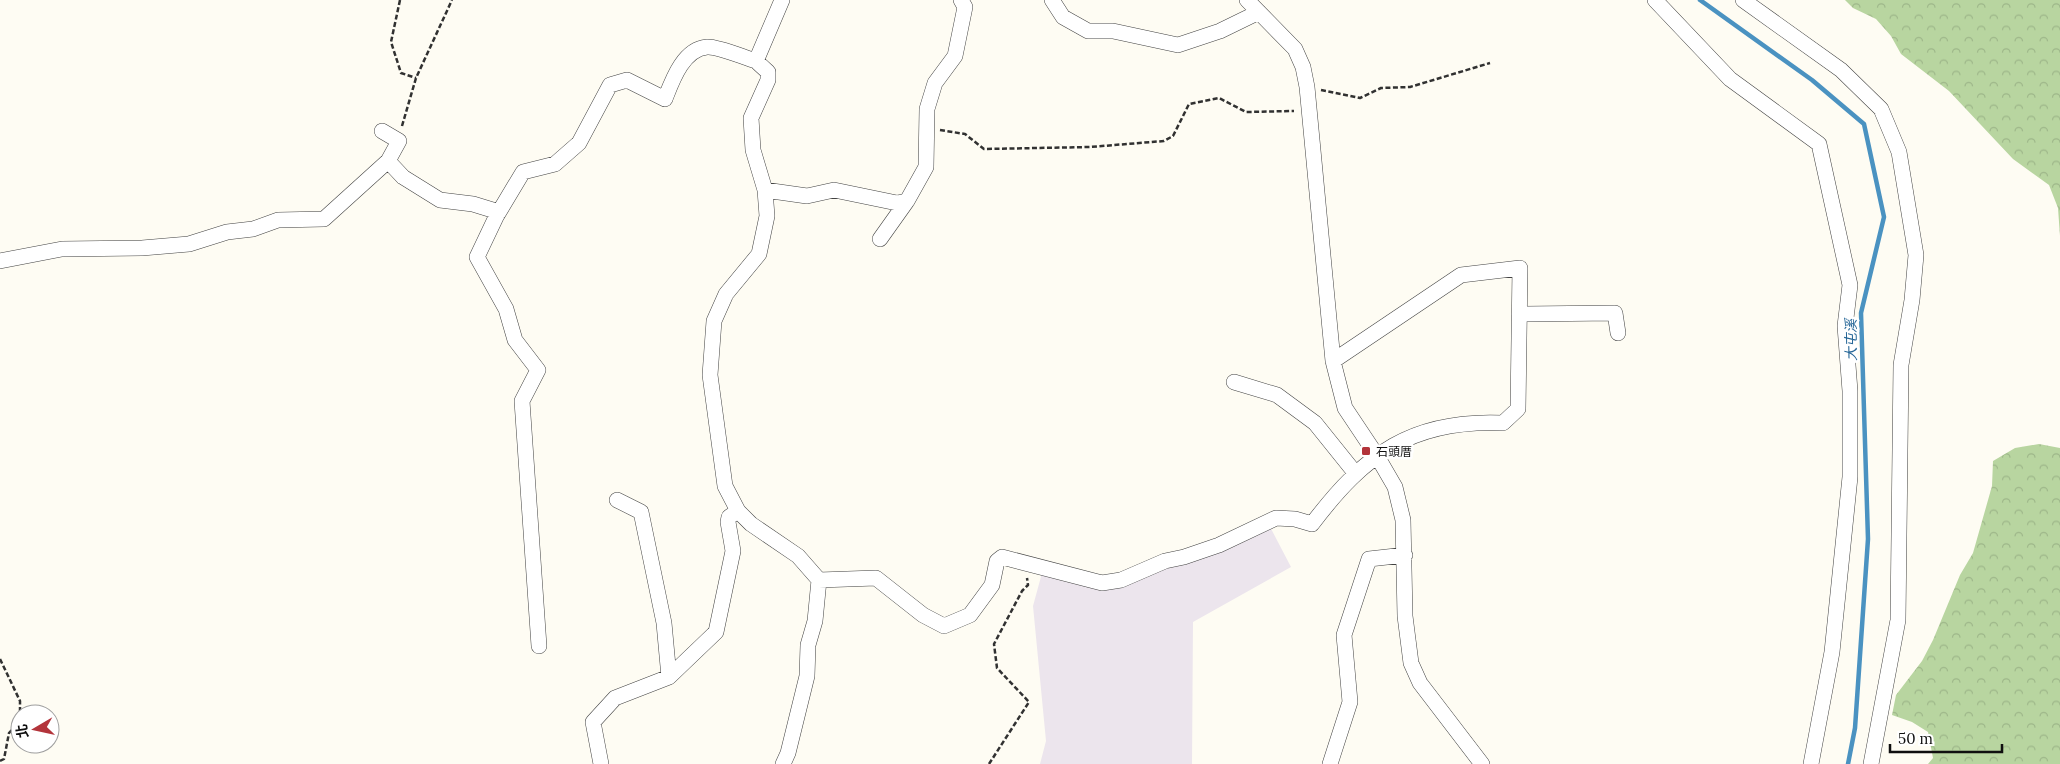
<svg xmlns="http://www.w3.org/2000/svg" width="2060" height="764" font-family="Lora,'Noto Sans TC',serif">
<defs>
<pattern id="forest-crowns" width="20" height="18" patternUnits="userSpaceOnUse" patternTransform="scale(1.25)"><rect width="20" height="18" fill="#b8d5a0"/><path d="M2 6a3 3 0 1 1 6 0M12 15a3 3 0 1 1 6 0" fill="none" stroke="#9db689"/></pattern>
</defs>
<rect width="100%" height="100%" fill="#fefcf3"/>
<!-- industrial -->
<path fill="#ece5ed" d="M1268 523 1291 567 1193 622 1192 764H1040L1046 741 1033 606 1042 573 1114 581Z"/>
<!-- forest -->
<path fill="url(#forest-crowns)" d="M1845 0H2060V236L2058 208 2049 185 2013 159 1949 91 1901 54 1891 36 1876 19 1853 8Z
M2039 444 2060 448V764H1928L1933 758 1928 732 1912 722 1892 715 1896 695 1922 661 1933 640 1960 575 1973 553 1992 486 1993 461 2015 448Z"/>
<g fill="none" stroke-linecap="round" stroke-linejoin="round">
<!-- stream -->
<path stroke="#4a92c1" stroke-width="4.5" d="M1700 0 1812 80 1864 124 1884 217 1861 313 1868 539 1855 728 1848 764"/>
<defs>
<path id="minor" d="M782 0 756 61 768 72V80L751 118 753 150 765 190 767 216 759 254 726 294 714 321 710 375 725 486 738 511 751 524 798 556 819 580 815 621 808 645 807 676 788 753 783 764
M1052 0 1063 17 1088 31H1113L1178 45 1220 31 1259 12
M1247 0 1295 49 1303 67 1307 87 1333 361 1345 408 1377 456 1395 487 1403 520 1405 616 1411 663 1420 683 1482 764
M1655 0 1730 79 1819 144 1850 285 1845 326 1850 391V477L1832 652 1811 764
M1743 0 1841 70 1881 109 1899 152 1916 255 1912 300 1901 365 1898 620 1871 764
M382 131 399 141 388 161
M765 190 807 196 834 190 897 203 907 201 926 167 927 109 935 83 955 56 965 7 961 0
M880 239 907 201
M0 261 62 249 142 248 189 244 227 232 253 229 278 220 324 219 388 161 403 177 440 200 473 204 499 212
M1519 314 1615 313 1618 333
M1234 382 1277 395 1315 423 1356 474
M617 500 641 512 664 623 669 677
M819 580 876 578 923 615 944 626 970 615 992 585 997 561 1002 557 1102 583 1121 580 1165 561 1184 557 1219 545 1276 518 1295 519 1312 524C1365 454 1412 419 1503 423L1518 409 1520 268 1461 275 1333 361
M539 646 522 401 538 370 515 340 506 309 477 257 496 217 523 172 555 164 579 143 610 85 627 80 665 99C672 81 683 49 707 47 718 46 745 58 756 61
M601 764 593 722 615 698 669 677 716 632 733 551 728 522 729 517 738 511
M1330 764 1350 702 1344 635 1369 559 1405 555"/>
</defs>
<!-- minor casing -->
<use href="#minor" stroke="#424242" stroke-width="16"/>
<!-- path -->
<path stroke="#313131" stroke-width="2.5" stroke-dasharray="5 2.5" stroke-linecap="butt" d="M400 0 391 42 401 73 416 78
M1321 90 1360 98 1381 88 1410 87 1490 63
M402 126 416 78 452 0
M940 130 965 134 984 149 1090 147 1164 141 1173 136 1189 104 1219 98 1246 112 1294 111
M0 659 20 701V714
M0 761 4 759 9 733 20 721
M989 764 1029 702 997 668 994 644 1022 591 1028 585 1027 578"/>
<!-- minor -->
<use href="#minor" stroke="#fff" stroke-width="15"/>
</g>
<!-- markers -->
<rect fill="#b3343b" stroke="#fff" stroke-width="2" x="1361" y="446" width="10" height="10" rx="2.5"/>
<g text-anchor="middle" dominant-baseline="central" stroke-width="5" stroke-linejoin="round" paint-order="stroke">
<!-- poi labels -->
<g font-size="12" fill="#0f0f0f" stroke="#fff" text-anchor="start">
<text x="1376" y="451">石頭厝</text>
</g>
<!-- water labels -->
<g font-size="14" font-style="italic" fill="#246596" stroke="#fff">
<text transform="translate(1851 340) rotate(-91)">大屯溪</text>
</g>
</g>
<!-- north arrow -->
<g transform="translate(35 729) rotate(261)"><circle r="24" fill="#ffffff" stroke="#9f9f9f"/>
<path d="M0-4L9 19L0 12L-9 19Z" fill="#b3343b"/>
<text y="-8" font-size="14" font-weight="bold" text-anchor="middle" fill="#0f0f0f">北</text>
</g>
<!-- scale -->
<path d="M1890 744v8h112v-8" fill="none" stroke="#0f0f0f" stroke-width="2.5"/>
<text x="1898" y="744" font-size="15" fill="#0f0f0f" stroke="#ffffff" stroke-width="4" paint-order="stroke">50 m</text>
</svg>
